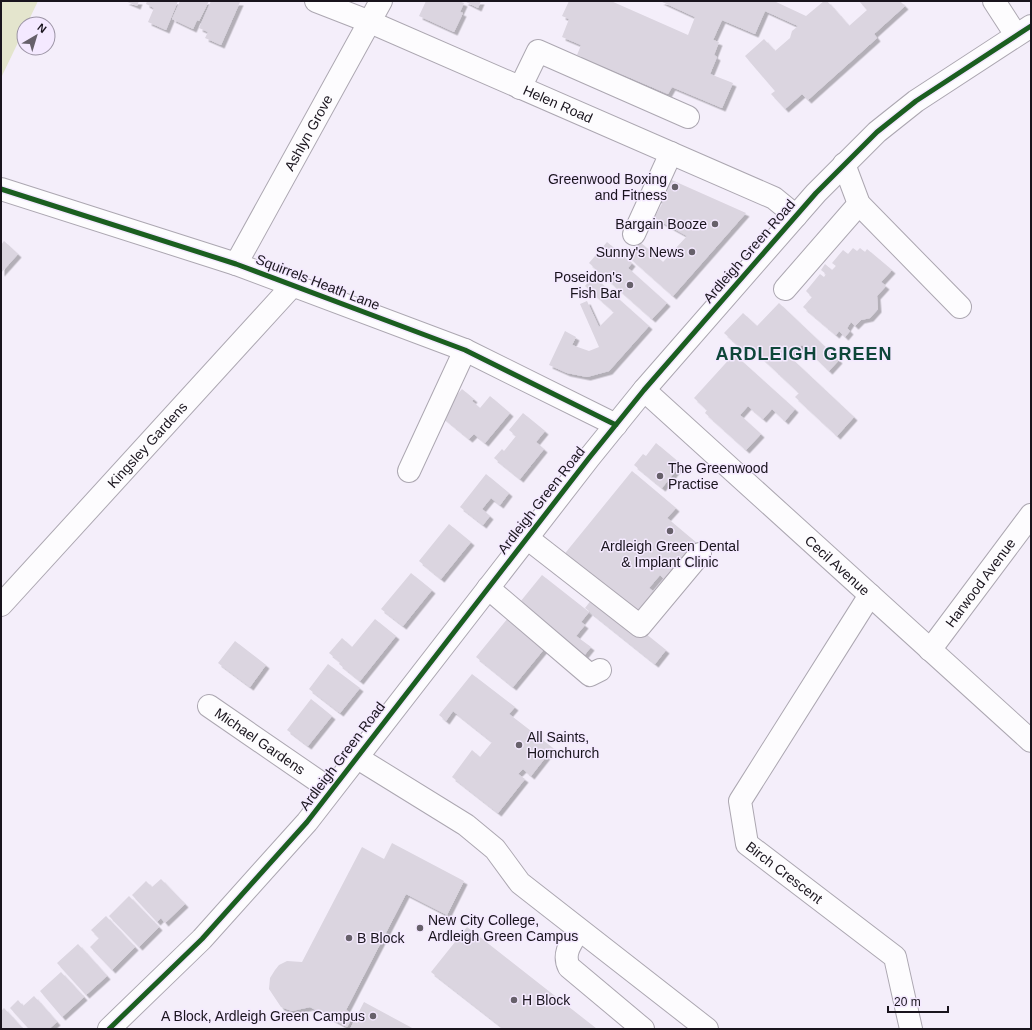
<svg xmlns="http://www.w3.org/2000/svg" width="1032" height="1030" font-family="Helvetica,sans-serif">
<defs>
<filter id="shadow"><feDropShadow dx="3.5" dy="3.5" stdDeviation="0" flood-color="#0004"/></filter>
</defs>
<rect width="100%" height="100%" fill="#f4eefa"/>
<!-- pitch -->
<path fill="#e4e5cd" d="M1 1H38L27 24H24V30L1 78Z"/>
<!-- building -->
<path fill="#dbd5e0" filter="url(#shadow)" d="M125 1H139L137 6Z
M147 1H178L166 30 148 22 154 8 146 4Z
M180 1H209L199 21 197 20 193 29 172 19Z
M211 1 240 2 221 45 205 38 208 32 199 28Z
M426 1H459L464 3 460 12 463 13 454 32 419 16Z
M464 1H481L478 8Z
M569 1H611L688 35 695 17 660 1H774L806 16 824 1H827L849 26 867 10 859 1H900L905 6 874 34 877 38 808 100 802 94 785 109 771 94 775 91 745 56 764 39 775 51 790 38 792 31 798 26 765 11 755 34 722 20 713 40 719 42 714 55 717 57 710 74 733 83 722 108 672 87 668 94 577 55 581 45 562 37 569 19 562 16Z
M665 177 746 213 673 296 628 256 640 242 663 262 687 236 654 218 663 202 654 198Z
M4 241 18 254 1 273V245Z
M607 242 632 263 628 268 667 303 652 319 589 263Z
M853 248 857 251 860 248 865 252 867 249 892 270 881 282 886 286 877 296 878 309 870 318 861 320 855 326 851 322 847 328 850 331 845 337 839 331 836 335 803 307 812 297 806 291 820 274 824 277 826 274 821 270 825 264 832 270 836 266 832 263 843 250 848 254Z
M593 276 649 326 609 371 587 377 567 373 549 365 565 331 576 337 572 345 589 351 599 347 580 304 587 301 599 327 614 312 585 286Z
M779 303 839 360 829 371 802 345 790 357 854 417 837 436 795 397 799 393 748 345 743 350 724 333 743 313 757 326Z
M734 354 795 409 785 421 772 409 763 419 748 406 740 415 761 434 746 450 705 413 707 410 694 398Z
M462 389 474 399 472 401 480 408 490 396 510 413 485 443 474 434 469 439 440 415Z
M523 413 545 431 536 442 544 449 520 479 494 458 502 449 504 451 516 436 509 430Z
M656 443 681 464 662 488 634 465 643 454 646 456Z
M632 471 676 508 667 518 698 544 678 569 676 566 664 579 660 575 649 588 659 596 643 616 562 557Z
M486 474 509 493 500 505 491 498 482 509 490 516 483 525 460 507Z
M449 524 471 542 441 579 419 561Z
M411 573 432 590 403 626 381 609Z
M542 575 589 612 581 622 585 625 576 636 591 647 583 657 516 607Z
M596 594 666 650 655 664 585 608Z
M508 618 545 648 513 687 476 657Z
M375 619 396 636 360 681 339 664 340 662 329 653 342 638 352 647Z
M235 641 266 665 250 687 218 663Z
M328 664 360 688 340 713 309 689Z
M472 674 515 707 509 714 553 748 531 776 523 769 518 774 525 779 498 813 452 777 472 750 480 757 492 742 453 711 446 721 439 715Z
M311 699 332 716 308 746 287 730Z
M392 843 464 881 447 915 406 894 346 1010 354 1015 347 1027 310 1007 292 1011 281 1007 269 989 270 978 275 970 279 965 287 961 302 962 362 847 384 859Z
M161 879 185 904 165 923 161 918 157 922 132 895 146 881 152 887Z
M129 896 159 927 139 947 109 916Z
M106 916 135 947 112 970 90 947 99 938 91 930Z
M467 927 597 1029H504L431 972Z
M78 944 107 976 86 995 57 963Z
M61 972 84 997 62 1017 40 991Z
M34 996 57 1022 49 1029H29L10 1008 18 1000 23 1006Z
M364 1002 414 1029H350Z
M4 1008 23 1029H1V1011Z"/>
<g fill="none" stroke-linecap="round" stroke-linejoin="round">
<defs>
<g id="minor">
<path id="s1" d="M316 1 370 22 774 198 796 216"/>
<path d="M994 1 1016 35"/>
<path d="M520 88 538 51 688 117"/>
<path d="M844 164 859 204 960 307"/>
<path d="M1 189 236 264 465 350 616 425"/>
<path d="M634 234 671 153"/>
<path id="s2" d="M236 264 381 1"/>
<path d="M785 289 859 204"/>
<path id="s3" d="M644 390 1031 741"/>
<path d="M409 471 465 350"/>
<path d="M527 538 640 626 700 554"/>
<path d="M488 588 590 675 600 670"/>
<path id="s4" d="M870 595 740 801 747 844 895 957 911 1029"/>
<path id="s5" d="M1 605 293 285"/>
<path id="s6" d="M930 650 1031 515"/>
<path id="s7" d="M209 706 331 790"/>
<path d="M356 757 466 825 495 849 520 883 707 1029"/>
<path d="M579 930C572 942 562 953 569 967L643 1029"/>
<path d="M109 1029 202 939 307 822 589 458 644 390 816 193 877 132 916 101 1031 26"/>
</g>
</defs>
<!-- minor casing -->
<use href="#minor" stroke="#aca7b1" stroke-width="24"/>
<!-- minor -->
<use href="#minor" stroke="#fdfcfe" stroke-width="22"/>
<defs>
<path id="cycleway" d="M1 189 236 264 465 350 616 425
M109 1029 202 939 307 822 589 458 644 390 816 193 877 132 916 101 1031 26"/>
</defs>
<!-- cycleway casing -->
<use href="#cycleway" stroke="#f4e9ff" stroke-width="8"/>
<!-- cycleway -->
<use href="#cycleway" stroke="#1b5e20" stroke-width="5"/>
</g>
<!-- markers -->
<g fill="#66606a" stroke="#f4e9ff" stroke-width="1.5">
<circle cx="675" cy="187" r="4"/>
<circle cx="715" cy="224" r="4"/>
<circle cx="692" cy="252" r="4"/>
<circle cx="630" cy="285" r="4"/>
<circle cx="660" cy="476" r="4"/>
<circle cx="670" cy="531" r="4"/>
<circle cx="519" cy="745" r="4"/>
<circle cx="420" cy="928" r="4"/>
<circle cx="349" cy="938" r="4"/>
<circle cx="514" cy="1000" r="4"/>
<circle cx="373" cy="1016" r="4"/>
</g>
<g text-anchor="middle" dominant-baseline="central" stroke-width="3" stroke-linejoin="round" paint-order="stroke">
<!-- street labels -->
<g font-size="14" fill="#19141d" stroke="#f4e9ff">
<text stroke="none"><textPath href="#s1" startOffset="263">Helen Road</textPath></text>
<text stroke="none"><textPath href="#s2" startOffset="150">Ashlyn Grove</textPath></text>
<text transform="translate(749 251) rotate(-49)">Ardleigh Green Road</text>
<text transform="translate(318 282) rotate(21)">Squirrels Heath Lane</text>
<text stroke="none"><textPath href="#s5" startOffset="217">Kingsley Gardens</textPath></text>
<text transform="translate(541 500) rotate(-52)">Ardleigh Green Road</text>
<text stroke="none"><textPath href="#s3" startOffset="261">Cecil Avenue</textPath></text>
<text stroke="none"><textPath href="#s6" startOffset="84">Harwood Avenue</textPath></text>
<text stroke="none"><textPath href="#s7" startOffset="62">Michael Gardens</textPath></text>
<text transform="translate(342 756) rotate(-53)">Ardleigh Green Road</text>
<text stroke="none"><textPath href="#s4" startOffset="334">Birch Crescent</textPath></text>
</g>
<!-- poi labels -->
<g font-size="14" fill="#19141d" stroke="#f4e9ff" text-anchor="end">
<text x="667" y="179">Greenwood Boxing<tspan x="667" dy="16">and Fitness</tspan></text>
<text x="707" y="224">Bargain Booze</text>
<text x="684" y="252">Sunny's News</text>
<text x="622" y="277">Poseidon's<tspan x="622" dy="16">Fish Bar</tspan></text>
<text x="668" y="468" text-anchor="start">The Greenwood<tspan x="668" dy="16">Practise</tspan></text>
<text x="670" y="546" text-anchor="middle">Ardleigh Green Dental<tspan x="670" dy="16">&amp; Implant Clinic</tspan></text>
<text x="527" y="737" text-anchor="start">All Saints,<tspan x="527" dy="16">Hornchurch</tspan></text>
<text x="428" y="920" text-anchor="start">New City College,<tspan x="428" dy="16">Ardleigh Green Campus</tspan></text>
<text x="357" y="938" text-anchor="start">B Block</text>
<text x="522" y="1000" text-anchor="start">H Block</text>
<text x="365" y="1016">A Block, Ardleigh Green Campus</text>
</g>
<!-- district labels -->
<g font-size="18" font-weight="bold" letter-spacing="1" fill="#0e4639" stroke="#f4e9ff">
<text x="804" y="354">ARDLEIGH GREEN</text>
</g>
</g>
<!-- border -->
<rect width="1032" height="1030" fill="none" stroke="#19141d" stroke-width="4"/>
<!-- north arrow -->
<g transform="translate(36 36) rotate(38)"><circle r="19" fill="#f4e9ff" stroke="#9c94a5"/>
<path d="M0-3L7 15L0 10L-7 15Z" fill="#66606a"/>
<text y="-6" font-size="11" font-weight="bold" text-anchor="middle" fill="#19141d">N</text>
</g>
<!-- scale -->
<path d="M888 1006v6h60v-6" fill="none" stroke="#19141d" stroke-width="2"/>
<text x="894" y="1006" font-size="12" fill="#19141d" stroke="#f4e9ff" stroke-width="3" paint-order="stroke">20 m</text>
</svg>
